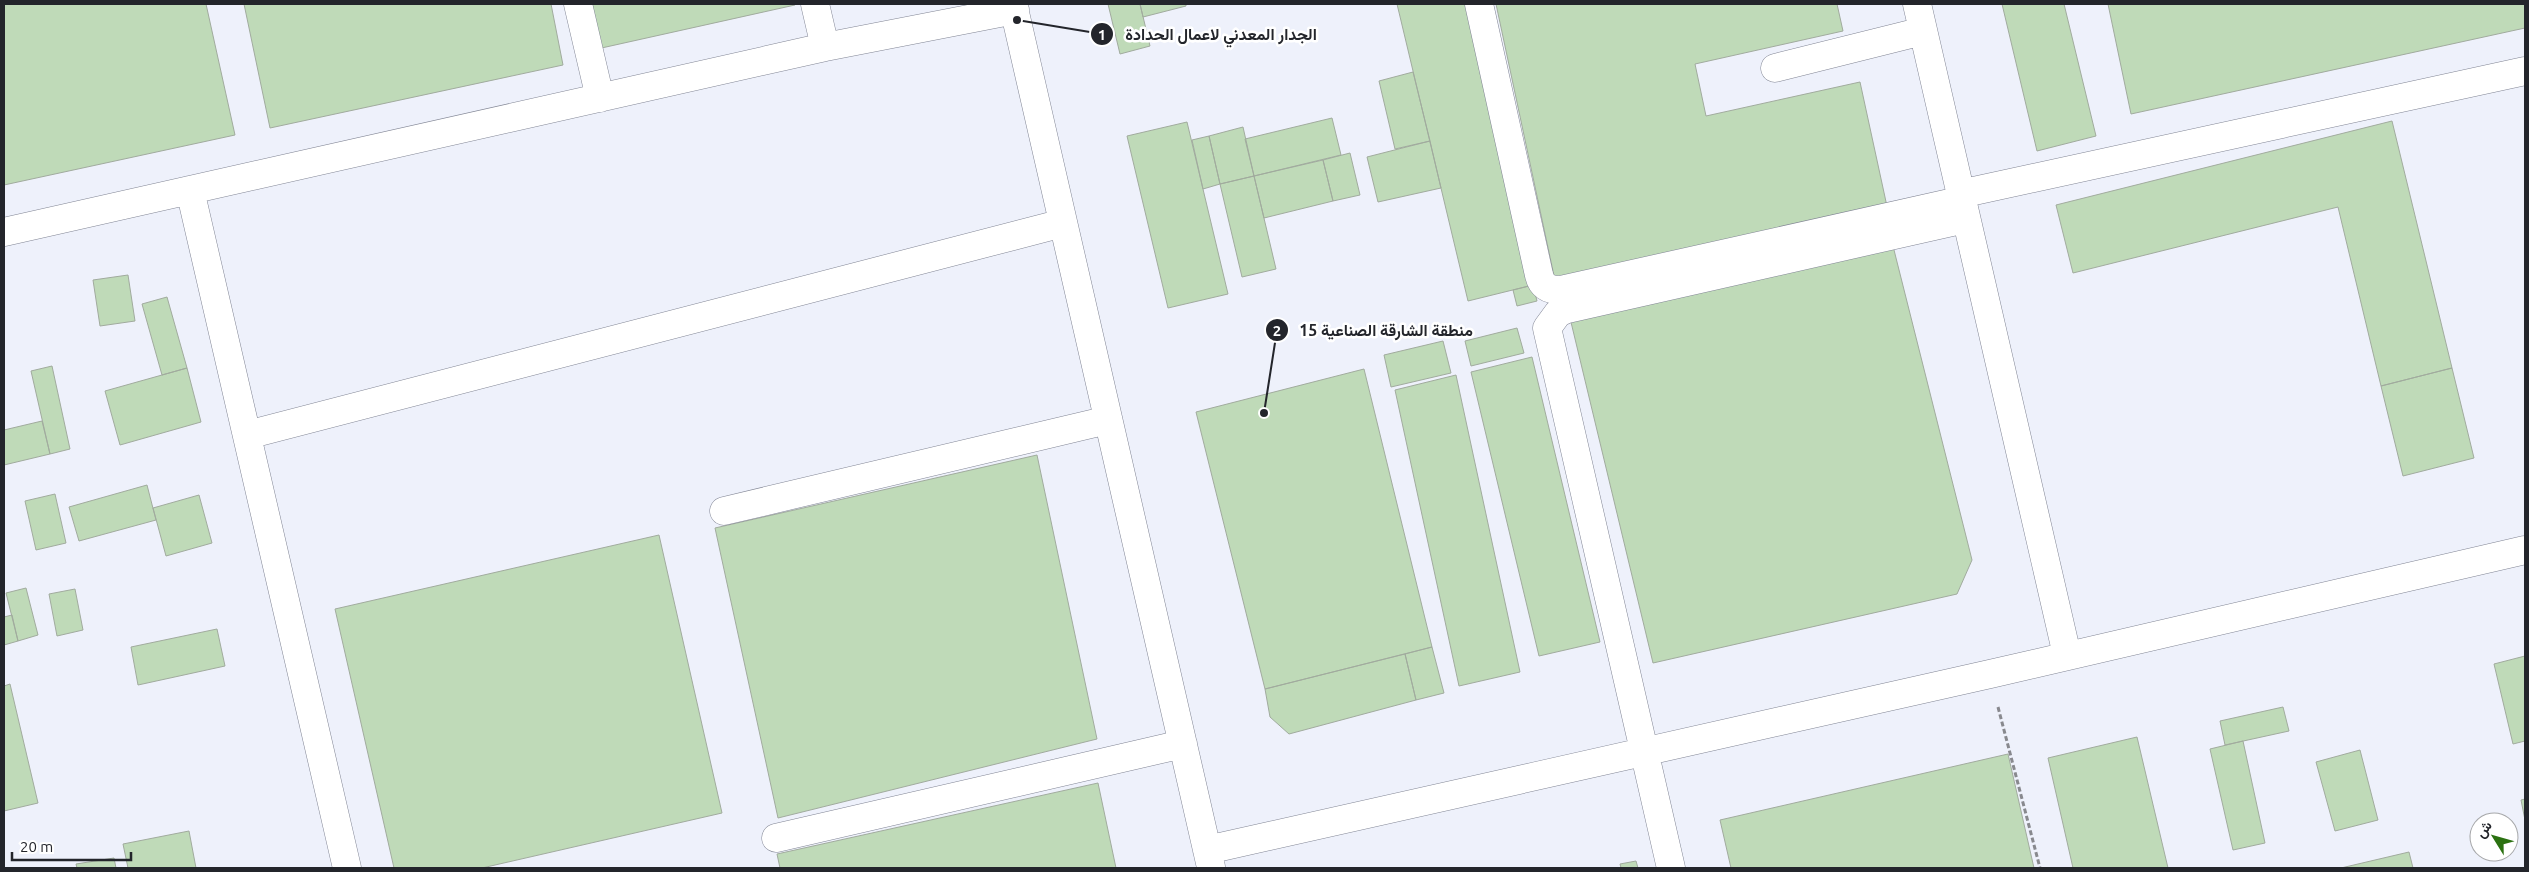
<svg xmlns="http://www.w3.org/2000/svg" width="2529" height="872" font-family="Ubuntu,Vazirmatn,sans-serif">
<rect width="100%" height="100%" fill="#fbfcff"/>
<!-- built -->
<path fill="#eef1fb" fill-rule="evenodd" d="M4 4H2525V868H4ZM2479 822H2509V852H2479Z"/>
<!-- building -->
<path fill="#bfdab8" stroke="#a1ab9e" d="M4 4H206L235 135 4 185Z
M244 4H551L563 65 270 128Z
M587 4H794L795 5 597 49Z
M1108 4H1140L1150 46 1120 54Z
M1140 4H1186V6L1143 17Z
M1397 4H1466L1533 285 1468 301Z
M1496 4H1837L1843 31 1695 64 1706 116 1860 82 1888 211 1556 285Z
M2002 4H2064L2096 136 2037 151Z
M2108 4H2525V28L2131 114Z
M1413 72 1430 141 1395 149 1379 81Z
M1332 118 1341 155 1254 176 1245 139Z
M2392 121 2452 368 2381 386 2338 207 2073 273 2056 205Z
M1187 122 1228 294 1168 308 1127 136Z
M1243 127 1254 176 1220 184 1209 136Z
M1209 136 1220 184 1203 189 1192 140Z
M1430 141 1441 188 1378 202 1367 157Z
M1350 153 1360 195 1333 201 1323 160Z
M1323 160 1333 201 1264 218 1254 176Z
M1254 176 1276 269 1242 277 1220 184Z
M1893 246 1972 560 1957 594 1653 663 1570 318Z
M128 275 135 321 100 326 93 280Z
M1533 285 1537 301 1517 306 1513 290Z
M167 297 187 368 162 375 142 304Z
M1517 328 1524 353 1471 366 1465 341Z
M1443 341 1451 373 1391 387 1384 355Z
M1532 357 1600 642 1539 656 1471 372Z
M52 366 70 449 50 454 31 371Z
M187 368 201 422 120 445 105 391Z
M2452 368 2474 458 2403 476 2381 386Z
M1364 369 1432 647 1265 689 1196 412Z
M1456 375 1520 672 1459 686 1395 390Z
M42 421 50 454 4 465V430Z
M1037 455 1097 739 778 818 715 528Z
M147 485 156 520 79 541 69 507Z
M55 494 66 543 36 550 25 501Z
M199 495 212 543 166 556 153 508Z
M659 535 722 813 482 868H394L335 609Z
M26 588 38 635 18 641 6 593Z
M75 589 83 630 57 636 49 594Z
M12 615 18 641 4 645V617Z
M217 629 225 666 138 685 131 647Z
M1432 647 1444 693 1416 700 1405 654Z
M1405 654 1416 700 1289 734 1270 717 1265 689Z
M2525 656V741L2513 744 2494 664Z
M10 684 38 803 4 811V686Z
M2283 707 2289 731 2225 745 2220 721Z
M2137 737 2168 868H2073L2048 758Z
M2243 741 2265 843 2233 850 2210 749Z
M2360 750 2378 820 2335 831 2316 762Z
M2008 754 2034 868H1731L1720 820Z
M1098 783 1116 868H780L777 854Z
M2525 799V820L2521 800Z
M189 831 196 868H128L123 844Z
M2409 852 2413 868H2341Z
M114 858 116 868H77L76 864Z
M1636 861 1638 868H1621L1620 864Z"/>
<g fill="none" stroke-linecap="round" stroke-linejoin="round">
<defs>
<path id="minor" d="M578 4 600 98
M815 4 825 47
M1013 4 1211 867
M1479 4 1539 275C1542 287 1549 290 1561 290L1959 201
M1917 4 2067 655
M1775 68 1923 31
M190 190 347 868
M1960 194 2525 71
M4 232 825 47 1015 10
M247 435 1063 223
M724 511 1108 420
M776 838 1183 744
M1207 850 1990 674 2525 550
M1671 868 1547 328 1558 313 1567 309 1965 219"/>
</defs>
<!-- minor casing -->
<use href="#minor" stroke="#818594" stroke-width="29"/>
<!-- path -->
<path stroke="#88898e" stroke-width="3" stroke-dasharray="5 2.5" stroke-linecap="butt" d="M1998 707 2040 868"/>
<!-- minor -->
<use href="#minor" stroke="#fff" stroke-width="28"/>
</g>
<!-- callouts -->
<path fill="none" stroke="#23252b" stroke-width="2" d="M1017 20L1102 34M1264 413L1277 330"/>
<g fill="#23252b" stroke="#fff" stroke-width="2">
<circle cx="1017" cy="20" r="5"/>
<circle cx="1264" cy="413" r="5"/>
<circle cx="1102" cy="34" r="12"/>
<circle cx="1277" cy="330" r="12"/>
</g>
<g font-size="15" text-anchor="middle" font-weight="bold" fill="#fff">
<text x="1102" y="40">1</text>
<text x="1277" y="336">2</text>
</g>
<g font-size="16" text-anchor="middle" font-weight="bold" fill="#23252b" stroke="#fff" stroke-width="5" stroke-linejoin="round" paint-order="stroke">
<text x="1221" y="40">الجدار المعدني لاعمال الحدادة</text>
<text x="1386" y="336">منطقة الشارقة الصناعية 15</text>
</g>
<!-- border -->
<rect width="2529" height="872" fill="none" stroke="#23252b" stroke-width="10"/>
<!-- north arrow -->
<g transform="translate(2494 837) rotate(307)"><circle r="24" fill="#ffffff" stroke="#a7a8aa"/>
<path d="M0-4L9 19L0 12L-9 19Z" fill="#2b7111"/>
<text y="-8" font-size="14" font-weight="bold" text-anchor="middle" fill="#23252b">ش</text>
</g>
<!-- scale -->
<path d="M12 852v8h119v-8" fill="none" stroke="#23252b" stroke-width="2.5"/>
<text x="20" y="852" font-size="15" fill="#23252b" stroke="#ffffff" stroke-width="4" paint-order="stroke">20 m</text>
</svg>
